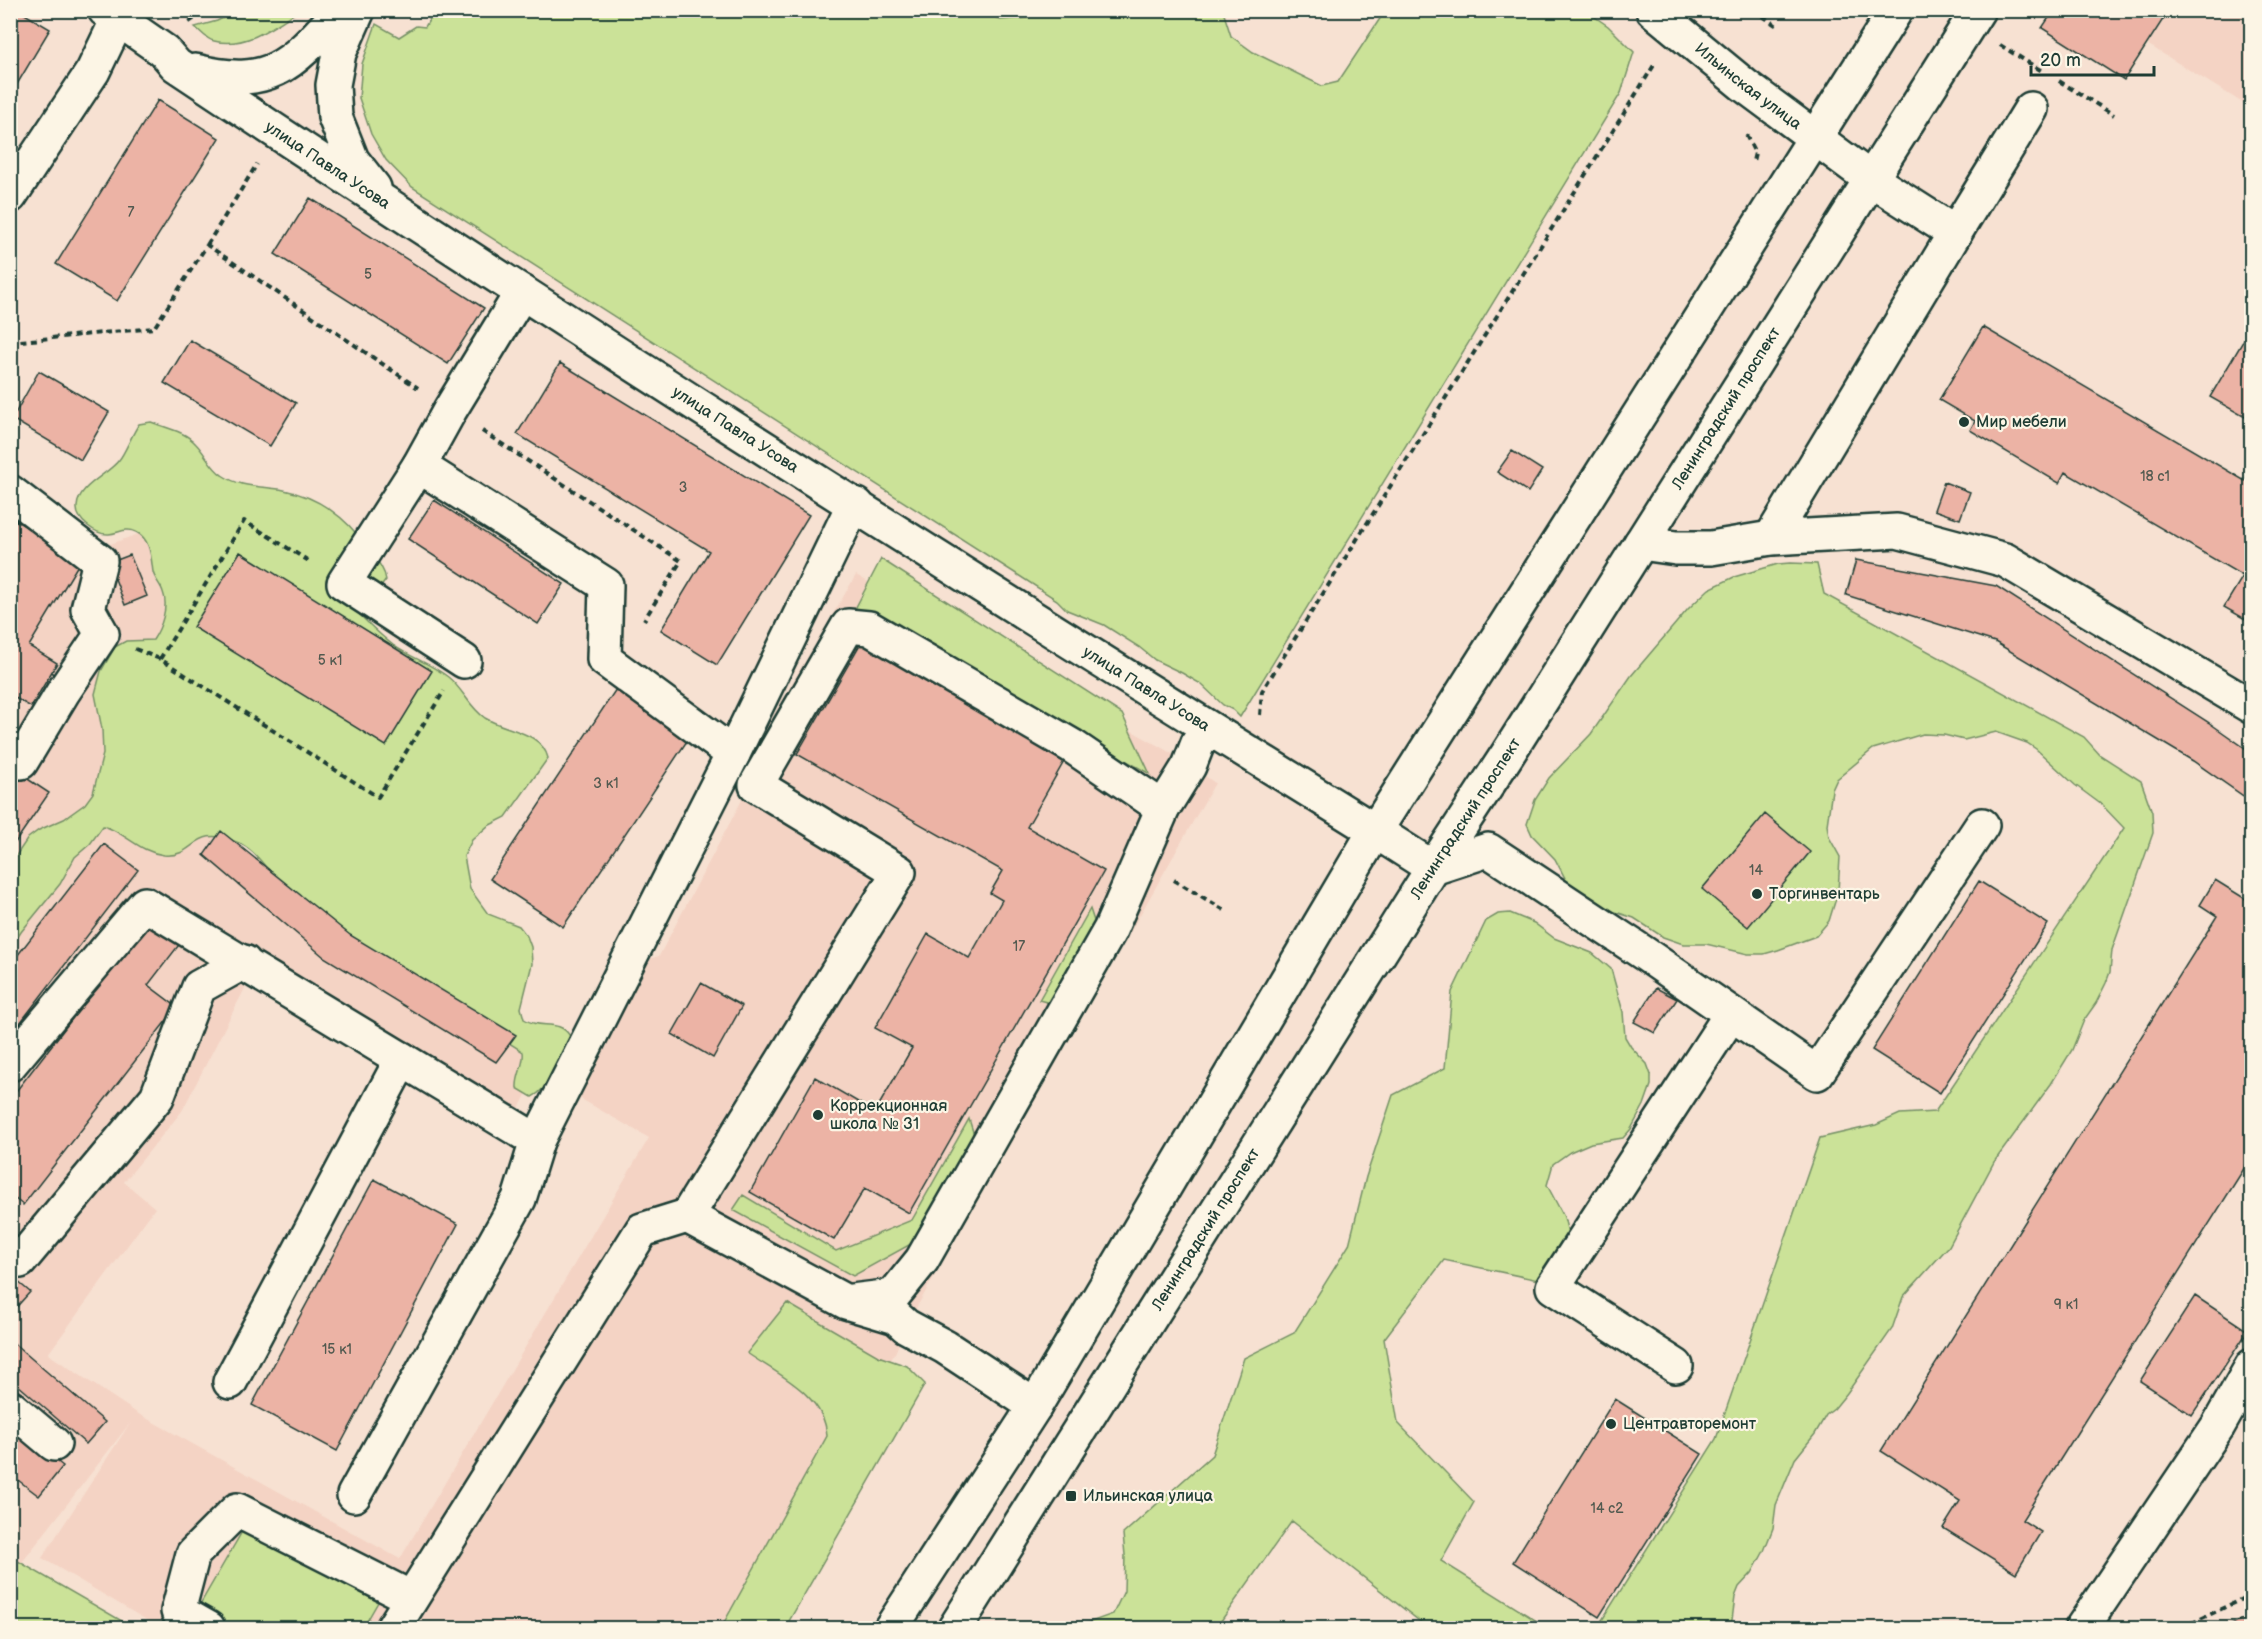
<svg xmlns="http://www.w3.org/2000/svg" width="2262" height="1639" font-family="'Balsamiq Sans',sans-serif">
<rect width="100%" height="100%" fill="#f7e1d2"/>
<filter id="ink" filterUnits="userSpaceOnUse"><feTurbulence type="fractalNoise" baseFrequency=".0167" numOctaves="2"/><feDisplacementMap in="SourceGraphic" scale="12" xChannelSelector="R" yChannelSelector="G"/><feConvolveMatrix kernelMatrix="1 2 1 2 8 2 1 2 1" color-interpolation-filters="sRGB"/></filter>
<g filter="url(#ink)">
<!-- built -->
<path fill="#f4d3c4" d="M2169 11H2251V108L2147 44Z
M10 516 80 555 152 529 172 603 105 737 357 945 546 1057 516 1114 261 957 182 1111 124 1182 155 1208 48 1354 137 1413 400 1559 649 1138 569 1092 639 962 659 956 742 800 737 777 856 575 1178 757 1215 783 906 1326 896 1351 778 1561 742 1628H445L432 1626 430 1628H160L42 1558 130 1423 20 1565 11 1557Z"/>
<!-- green -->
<path fill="#cbe298" stroke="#759066" stroke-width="1.5" d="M435 10H983L1000 20 1029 18 1038 10 1223 11 1231 36 1253 52 1322 86 1338 82 1385 11H1586L1608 26 1634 52 1621 93 1240 717 1233 710 1223 705 1201 684 1182 673 1155 660 1139 647 1104 625 1067 610 1057 600 412 187 386 160 371 134 359 98 362 64 376 24 399 37 416 26 425 27Z
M237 11V10L298 11C275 26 245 49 214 41 207 40 201 32 195 27L217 21Z
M151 422C166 428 185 431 196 444 205 453 211 468 222 475 241 488 263 486 284 490 318 497 346 517 365 545 373 557 384 566 386 580L380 588 349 604C363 618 377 633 393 645 410 657 431 664 448 677 463 689 469 707 485 718 506 731 541 731 548 758L506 817 488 826 472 840 464 856 470 889 488 914 519 926 527 936 531 947 532 964 521 1008 524 1019C540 1030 559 1018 570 1036 563 1054 550 1089 532 1097L517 1088C516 1075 525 1064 523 1052 500 1035 472 1025 448 1009 401 978 358 941 314 908 302 899 288 890 278 880 265 868 255 850 239 843 192 822 197 858 164 855 139 852 125 832 103 826L90 844 75 857 60 884 21 932 11 948V863L28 838 39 830 64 819 85 804 93 793 103 754 102 729 95 694 101 671 115 647 126 641 153 640C161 628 169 607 163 592 161 585 155 580 153 572 151 558 151 539 136 532 126 527 119 533 109 534 96 535 76 520 77 507 78 485 108 475 119 460 125 453 132 434 139 424Z
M881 559 1122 714 1150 774 855 609Z
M1790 563 1817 564 1824 594 2084 737 2100 755 2141 781 2152 812 2153 833 2112 950 2110 972 2106 983 2096 1003 2084 1020 2072 1050 2051 1084 1994 1162 1949 1246 1903 1297 1892 1329 1847 1393 1834 1409 1826 1415 1815 1434 1795 1459 1776 1505 1773 1528 1764 1551 1752 1573 1739 1587 1735 1597 1732 1620 1728 1628H1597L1716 1439 1820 1138 1876 1125 1900 1114 1935 1112 2124 828 2102 805 2075 785 2036 749 2027 743 1996 732 1964 740 1944 735 1923 734 1873 749 1837 779 1832 790 1827 825 1829 837 1840 857 1838 892 1829 921 1816 936 1778 950 1764 954H1748L1706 944H1683L1663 937 1634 918 1603 908 1584 897 1566 880 1555 859 1532 835 1527 824 1535 800 1549 778 1591 734 1631 676 1688 609 1709 589 1734 577 1778 564Z
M1090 909 1095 924 1050 1003 1039 1000Z
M1510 913 1534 923 1554 938 1592 953 1611 969 1623 1012 1625 1037 1631 1047 1647 1064 1651 1075V1085L1644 1105 1631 1129 1623 1138 1591 1143 1570 1152 1553 1164 1547 1185 1564 1217 1569 1237 1543 1281 1444 1260 1384 1339 1398 1423 1474 1502 1441 1561 1548 1628H1420L1423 1624 1292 1521 1216 1628H1093L1085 1624 1113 1614 1124 1591 1125 1555 1123 1534 1212 1455 1244 1358 1294 1333 1349 1245 1366 1177 1393 1095 1445 1068 1452 992 1486 921 1498 914Z
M969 1119 974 1135 911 1244 853 1276 733 1210 743 1195 836 1251 912 1220Z
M787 1303 878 1356 907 1366 925 1384 785 1628H721L827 1436C825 1395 777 1374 747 1353Z
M243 1530 378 1602 363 1628H233L198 1608Z
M10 1557H11L134 1628H11Z"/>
<!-- building -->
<path fill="#ecb3a5" stroke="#1f3d34" stroke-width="1.5" d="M10 10H18L50 29 10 96Z
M2054 10H2169L2124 80 2042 28Z
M158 100 219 138 117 301 56 264Z
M310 198 484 308 448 364 275 254Z
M2252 326V421L2210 397Z
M1983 327 2245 481 2252 470V623L2224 607 2243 576 2065 472 2059 483 1970 430 1975 421 1939 400Z
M190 340 296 403 270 446 164 383Z
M560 363 809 515 717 665 661 630 709 551 517 434Z
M39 371 109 412 81 460 12 419Z
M1512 451 1542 470 1528 492 1497 472Z
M1944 482 1970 492 1960 519 1934 510Z
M434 500 564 584 538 624 408 539Z
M15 520 81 560 29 646 57 663 31 707 10 695V528Z
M240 552 432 671 386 746 193 627Z
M130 555 147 596 125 605 109 563Z
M1856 560 1996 586 2208 722 2252 753V802L2193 761 1995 642 1846 595Z
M862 641 1066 758 1027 827 1104 871 909 1213 865 1188 834 1240 750 1192 815 1077 875 1112 912 1048 875 1028 928 934 969 958 1002 900 990 893 1003 871 797 754Z
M618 686 691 735 563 927 490 879Z
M14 770 49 793 10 850V775Z
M1765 814 1810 852 1748 927 1702 889Z
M221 831 350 935 516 1035 496 1062 324 957 204 855Z
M104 844 138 870 10 1036V965Z
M2215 880 2252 903V914L2248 920 2252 922V1156L2022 1520 2041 1532 2016 1573 1943 1528 1960 1501 1881 1451 2217 916 2200 905Z
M1979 881 2048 924 1940 1093 1872 1050Z
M151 917 182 941 148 985 177 1007 23 1205 10 1195V1099Z
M701 983 742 1006 713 1058 672 1034Z
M1656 988 1677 999 1655 1033 1634 1022Z
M374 1179 458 1224 337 1451 252 1405Z
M10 1275 30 1292 10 1314Z
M2195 1296 2248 1331 2192 1415 2140 1381Z
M10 1340 105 1422 86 1444 10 1378Z
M1615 1399 1702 1454 1599 1617 1513 1562Z
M10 1424 63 1466 39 1496 10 1474Z
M2252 1614V1628H2224Z"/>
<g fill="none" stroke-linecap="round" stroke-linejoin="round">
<defs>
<g id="minor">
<path id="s1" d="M105 10 164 51 176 65C571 328 972 582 1375 831"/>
<path d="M358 10 339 53 333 85 335 117 352 160 374 188"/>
<path id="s2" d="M1653 10 1744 85 1872 180 1955 233 1771 538"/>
<path d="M195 71C272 90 292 64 341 10"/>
<path d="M10 196 93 71 118 19"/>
<path d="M1955 233 2031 109"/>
<path d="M419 466 606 585 604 659 733 754"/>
<path d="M10 492 100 561 88 609 102 634 63 692 21 762 10 755"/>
<path d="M1641 543 1676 548H1711L1771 538 1897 531 2005 560 2252 707"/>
<path d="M464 661 344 583 419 466 450 410 522 292"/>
<path d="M1433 868 1488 850 1645 954 1817 1073 1982 825"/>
<path d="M10 1064 145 904 537 1141"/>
<path d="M10 1253 20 1261 157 1097 199 987 244 962"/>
<path d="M852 1301 893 1296 922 1260 1110 930 1163 808 1189 766 1198 743 1208 729"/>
<path d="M1676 1366 1553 1287 1731 1014"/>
<path d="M230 1382 402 1059"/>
<path d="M1035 1406 945 1347 906 1326 896 1317 846 1302 687 1216 899 872 756 785 848 626 869 628 1072 746 1163 808"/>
<path d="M10 1407 54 1444"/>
<path d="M354 1495 519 1199 537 1141 733 754 848 516 857 505"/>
<path d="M208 1628 178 1611 193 1554 237 1510 411 1598"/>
<path d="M393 1628 642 1230 687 1216"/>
<path d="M2082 1628 2218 1426 2252 1366"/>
</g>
<g id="major">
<path d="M1375 831 1433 868"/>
<path d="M891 1628 1035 1406 1375 831 1896 10"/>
<path id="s3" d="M955 1628 1433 868 1507 755 1978 10"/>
</g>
</defs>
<!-- minor casing -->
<use href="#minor" stroke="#1f3d34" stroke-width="38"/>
<!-- major casing -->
<use href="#major" stroke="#1f3d34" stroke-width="38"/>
<!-- path -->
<path stroke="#1f3d34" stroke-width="4" stroke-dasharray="6 4.5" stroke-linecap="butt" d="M1754 10 1777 26
M189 22 207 10
M2000 45 2042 71
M2059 81 2114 115
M1746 135 1755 153 1753 161
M10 244 17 233
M207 245 257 164
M10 342 154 328 207 245 418 388
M482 431 681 561 644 620
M135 649 160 659 378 797 444 691
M160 659 244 521 312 563
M1260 715 1262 691 1656 62
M1174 880 1226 911
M2182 1628 2252 1594"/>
<!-- minor -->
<use href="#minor" stroke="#fcf5e5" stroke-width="33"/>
<!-- major -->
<use href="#major" stroke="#fcf5e5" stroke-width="33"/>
</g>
</g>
<!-- markers -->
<g fill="#1f3d34" stroke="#fcf5e5" stroke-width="2">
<circle cx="1964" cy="422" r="6"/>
<circle cx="1757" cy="894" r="6"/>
<circle cx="818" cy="1115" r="6"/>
<circle cx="1611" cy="1424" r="6"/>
<rect x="1065" y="1490" width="12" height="12" rx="3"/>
</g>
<g text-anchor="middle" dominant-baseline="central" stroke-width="4.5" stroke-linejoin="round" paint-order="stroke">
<!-- number labels -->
<g font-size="14" fill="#525a50">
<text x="131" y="212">7</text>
<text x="368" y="274">5</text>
<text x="2155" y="476">18 с1</text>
<text x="683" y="487">3</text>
<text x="330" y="660">5 к1</text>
<text x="606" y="783">3 к1</text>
<text x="1756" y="870">14</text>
<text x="1019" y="946">17</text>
<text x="2066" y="1304">9 к1</text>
<text x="337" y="1349">15 к1</text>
<text x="1607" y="1508">14 с2</text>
</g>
<!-- street labels -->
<g font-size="16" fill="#1f3d34" stroke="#fcf5e5">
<text stroke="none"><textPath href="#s2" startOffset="122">Ильинская улица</textPath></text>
<text stroke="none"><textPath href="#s1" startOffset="272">улица Павла Усова</textPath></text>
<text stroke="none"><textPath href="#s3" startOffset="1443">Ленинградский проспект</textPath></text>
<text stroke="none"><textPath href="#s1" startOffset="758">улица Павла Усова</textPath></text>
<text stroke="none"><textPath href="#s1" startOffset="1244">улица Павла Усова</textPath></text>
<text stroke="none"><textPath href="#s3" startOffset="957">Ленинградский проспект</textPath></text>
<text stroke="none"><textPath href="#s3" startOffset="471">Ленинградский проспект</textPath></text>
</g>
<!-- poi labels -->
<g font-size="16" fill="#1f3d34" stroke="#fcf5e5" text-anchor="start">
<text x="1976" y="422">Мир мебели</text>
<text x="1769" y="894">Торгинвентарь</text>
<text x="830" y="1106">Коррекционная<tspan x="830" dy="18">школа № 31</tspan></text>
<text x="1623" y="1424">Центравторемонт</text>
<text x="1083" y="1496">Ильинская улица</text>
</g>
</g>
<!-- margin -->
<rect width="2262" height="1639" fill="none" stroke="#fcf5e5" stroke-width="36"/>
<rect x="18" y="18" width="2226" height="1603" fill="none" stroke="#1f3d34" stroke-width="2" filter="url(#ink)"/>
<!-- scale -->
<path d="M2031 66v9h123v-9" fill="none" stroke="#1f3d34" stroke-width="3"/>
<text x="2040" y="66" font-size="18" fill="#1f3d34" stroke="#fcf5e5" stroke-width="4.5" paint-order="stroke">20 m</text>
</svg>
